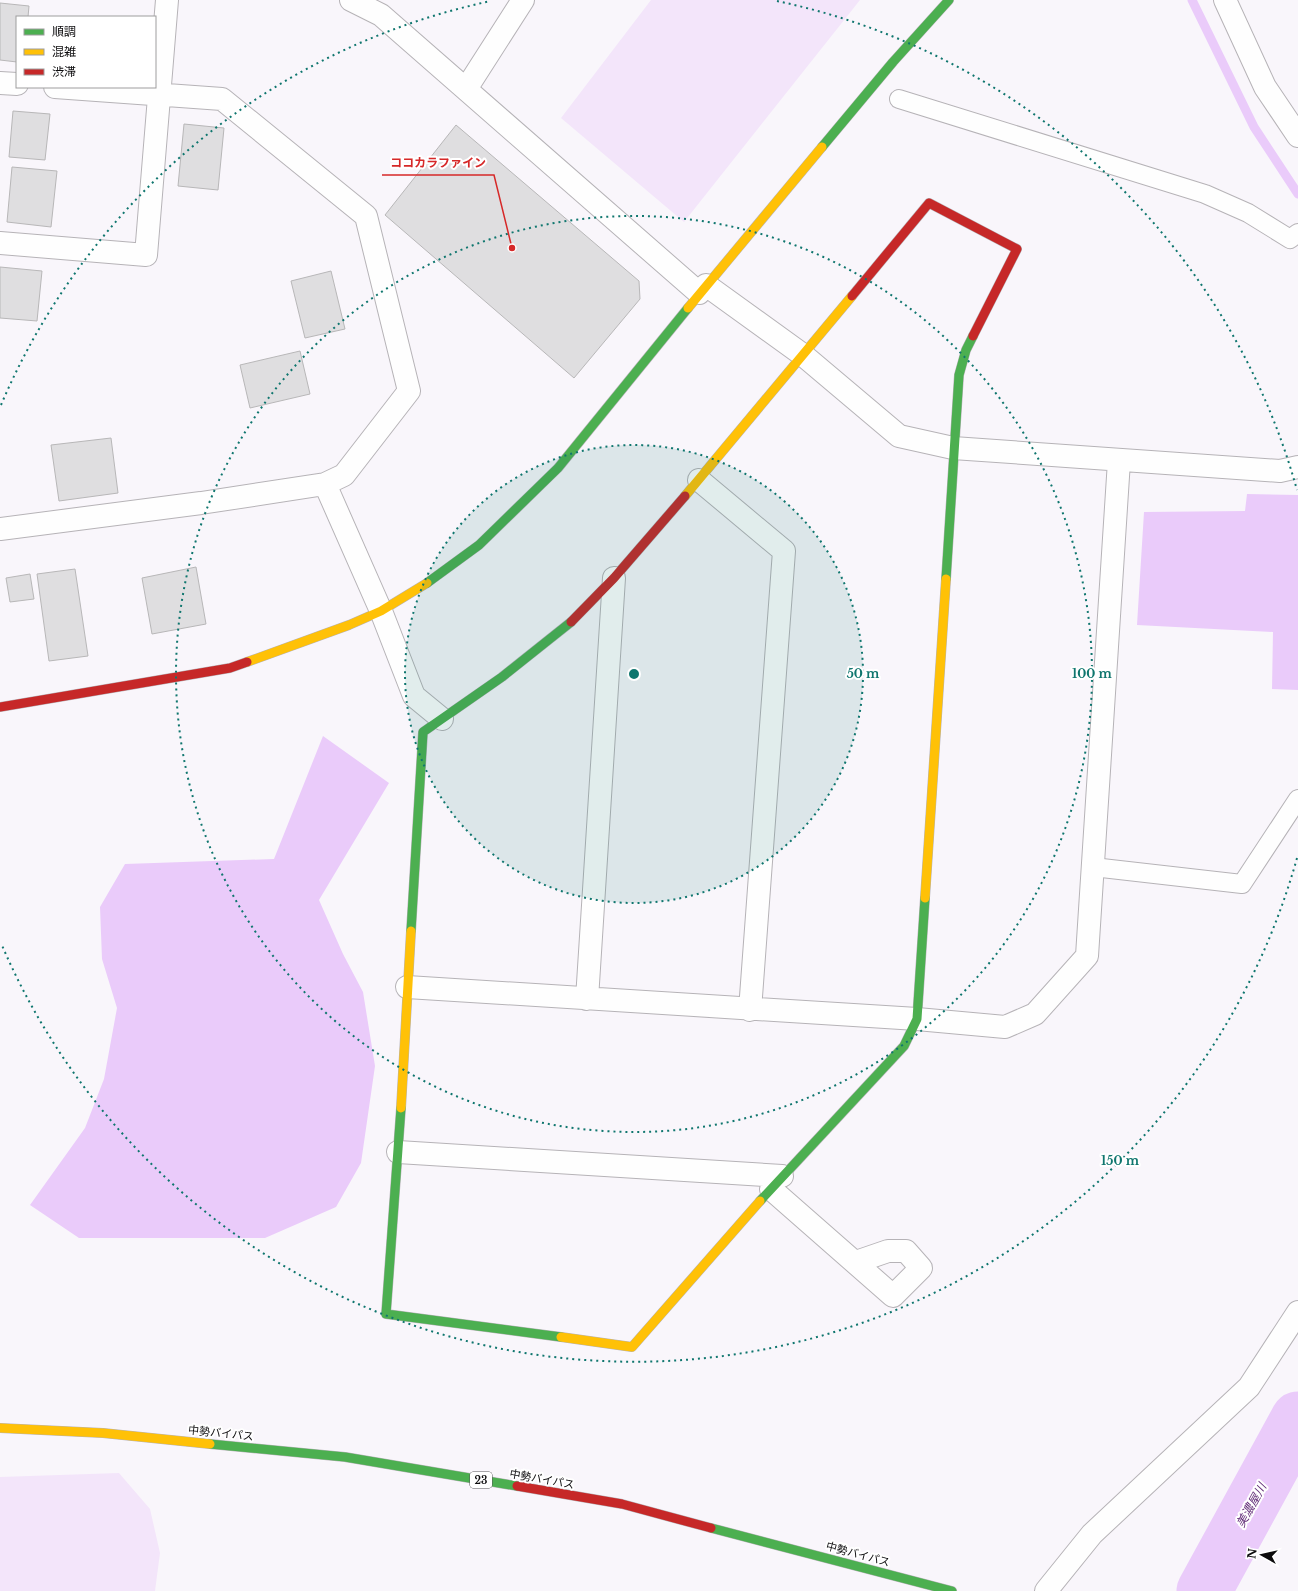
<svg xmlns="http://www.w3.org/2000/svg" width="1298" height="1591" font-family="'Libre Baskerville','Noto Sans JP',serif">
<rect width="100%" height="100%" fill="#f9f6fb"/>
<!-- green -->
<path fill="#f3e5fa" d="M651 0H860L684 222 561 118Z
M119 1473 150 1509 160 1553 155 1591H0V1477Z"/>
<!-- water -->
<path fill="#eacbfa" d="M1247 494 1298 495V690L1272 689 1273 632 1137 625 1144 512 1245 511Z
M323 736 389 783 319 900 343 954 363 992 375 1066 361 1163 336 1207 265 1238H79L30 1205 85 1128 104 1079 117 1008 102 959 100 907 125 864 274 859Z"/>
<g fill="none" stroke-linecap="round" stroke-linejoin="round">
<!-- stream -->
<path stroke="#eacbfa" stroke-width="9" d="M1192 0 1254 127 1298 194"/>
<!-- river -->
<path stroke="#eacbfa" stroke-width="55" d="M1204 1591 1298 1419"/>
</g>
<!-- building -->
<path fill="#dfdee0" stroke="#b8b7b8" d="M0 3 29 6 28 17H17V62L0 60Z
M13 111 50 114 45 160 9 157Z
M184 124 224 128 218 190 178 186Z
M456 125 639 281 640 299 574 378 385 215Z
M12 167 57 171 51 227 7 222Z
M0 267 42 271 37 321 0 318Z
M331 271 345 329 305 338 291 281Z
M300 351 310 394 250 408 240 365Z
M111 438 118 493 59 501 51 445Z
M196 567 206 624 152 634 142 578Z
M75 569 88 656 49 661 37 574Z
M30 574 34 599 10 602 6 578Z"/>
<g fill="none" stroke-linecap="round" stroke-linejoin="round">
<defs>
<path id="lane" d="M899 99 1205 194 1248 213 1290 239 1298 233
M1093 867 1242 884 1298 799"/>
<path id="street" d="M351 0 381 15 699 293
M1225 0 1265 87 1298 136
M0 83 17 84
M466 89 523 0
M0 243 146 255 167 0
M706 285 803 355 899 436 953 448 1280 471 1298 467
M699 480 784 551 750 1010
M325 484 381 611 414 696 442 719
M0 529 201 503 325 484 344 475 409 391 366 216 222 99 55 87
M407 987 917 1019 1005 1027 1035 1014 1087 956 1119 461
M587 999 614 578
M398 1152 782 1176
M771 1189 893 1296 921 1268 906 1251H888L856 1262
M1046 1591 1092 1534 1249 1387 1298 1312"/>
<path id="fast" d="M822 147 893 62 949 0
M946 579 959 375 966 350 973 336
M427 583 479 545 558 468 688 308
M411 931 423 732 502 677 571 622
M401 1108 386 1314 561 1337
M760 1201 904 1046 917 1019 925 898
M210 1444 345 1457 517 1486
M711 1528 952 1591"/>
<path id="slow" d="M688 308 822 147
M685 496 852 296
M247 662 349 625 381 611 427 583
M925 898 946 579
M401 1108 411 931
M561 1337 632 1347 760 1201
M0 1428 103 1433 210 1444"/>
<path id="jam" d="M929 203 1017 249 973 336
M852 296 929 203
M571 622 614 578 685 496
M0 707 230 668 247 662
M517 1486 622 1504 711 1528"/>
</defs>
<!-- lane casing -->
<use href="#lane" stroke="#b6b3b7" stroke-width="20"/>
<!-- street casing -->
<use href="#street" stroke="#b6b3b7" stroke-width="24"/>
<!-- fast casing -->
<use href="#fast" stroke="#b6b3b7" stroke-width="10"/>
<!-- slow casing -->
<use href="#slow" stroke="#b6b3b7" stroke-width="10"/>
<!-- jam casing -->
<use href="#jam" stroke="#b6b3b7" stroke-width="10"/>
<!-- lane -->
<use href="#lane" stroke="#fefefe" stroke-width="18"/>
<!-- street -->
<use href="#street" stroke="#fefefe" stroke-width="22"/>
<!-- fast -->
<use href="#fast" stroke="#4caf50" stroke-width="9"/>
<!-- slow -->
<use href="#slow" stroke="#ffc107" stroke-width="9"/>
<!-- jam -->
<use href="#jam" stroke="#c62828" stroke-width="9"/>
</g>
<!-- distance rings -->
<circle cx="634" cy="674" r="229" fill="#0f766e" fill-opacity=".12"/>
<g fill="none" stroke="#0f766e" stroke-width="2" stroke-dasharray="2 4">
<circle cx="634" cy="674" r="229"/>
<circle cx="634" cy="674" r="458"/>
<path d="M1297 858A688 688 0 0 1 1 943M1 405A688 688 0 0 1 491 1M777 1A688 688 0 0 1 1297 490"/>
</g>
<g text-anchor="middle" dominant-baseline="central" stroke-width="4" stroke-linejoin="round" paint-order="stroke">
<!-- shield labels -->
<rect fill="#fff" stroke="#555456" stroke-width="1" x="470" y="1472" width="22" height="16" rx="3"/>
<g font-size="10" font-weight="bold" fill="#0c0b0d">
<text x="481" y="1480">23</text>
</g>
<!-- street labels -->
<g font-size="11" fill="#0c0b0d" stroke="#fff">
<text transform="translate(221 1433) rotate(6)">中勢バイパス</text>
<text transform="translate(542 1479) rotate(10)">中勢バイパス</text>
<text transform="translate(858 1554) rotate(15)">中勢バイパス</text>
</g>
<!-- water labels -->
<g font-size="12" font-style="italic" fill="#622e78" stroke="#fff">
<text transform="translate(1251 1505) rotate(-61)">美濃屋川</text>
</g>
</g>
<circle cx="634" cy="674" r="6" fill="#0f766e" stroke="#fff" stroke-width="2"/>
<g font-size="12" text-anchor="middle" font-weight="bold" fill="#0f766e" stroke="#fff" stroke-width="4" stroke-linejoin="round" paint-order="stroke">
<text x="863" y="678">50 m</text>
<text x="1092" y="678">100 m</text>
<text x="1120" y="1165">150 m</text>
</g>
<!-- callouts -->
<path fill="none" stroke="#d62828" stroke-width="1.5" d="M512 248L494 175H382"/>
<circle fill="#d62828" stroke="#fff" stroke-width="1.5" cx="512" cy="248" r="4"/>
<g font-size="12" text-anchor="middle" font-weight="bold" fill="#d62828" stroke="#fff" stroke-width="4" stroke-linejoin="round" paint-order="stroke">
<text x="438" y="167">ココカラファイン</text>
</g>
<!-- legend -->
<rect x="16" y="16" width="140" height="72" fill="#ffffff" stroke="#9e9d9e"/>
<rect x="24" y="29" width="20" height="6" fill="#4caf50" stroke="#9e9d9e"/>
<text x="52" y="36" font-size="12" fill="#0c0b0d">順調</text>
<rect x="24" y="49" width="20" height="6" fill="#ffc107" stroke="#9e9d9e"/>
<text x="52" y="56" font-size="12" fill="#0c0b0d">混雑</text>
<rect x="24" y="69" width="20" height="6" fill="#c62828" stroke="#9e9d9e"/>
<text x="52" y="76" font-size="12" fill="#0c0b0d">渋滞</text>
<!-- north arrow -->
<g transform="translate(1262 1555) rotate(278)" stroke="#ffffff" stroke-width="3" paint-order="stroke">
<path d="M0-3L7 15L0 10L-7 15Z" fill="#0c0b0d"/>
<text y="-6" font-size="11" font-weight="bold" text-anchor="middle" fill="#0c0b0d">N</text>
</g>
</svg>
